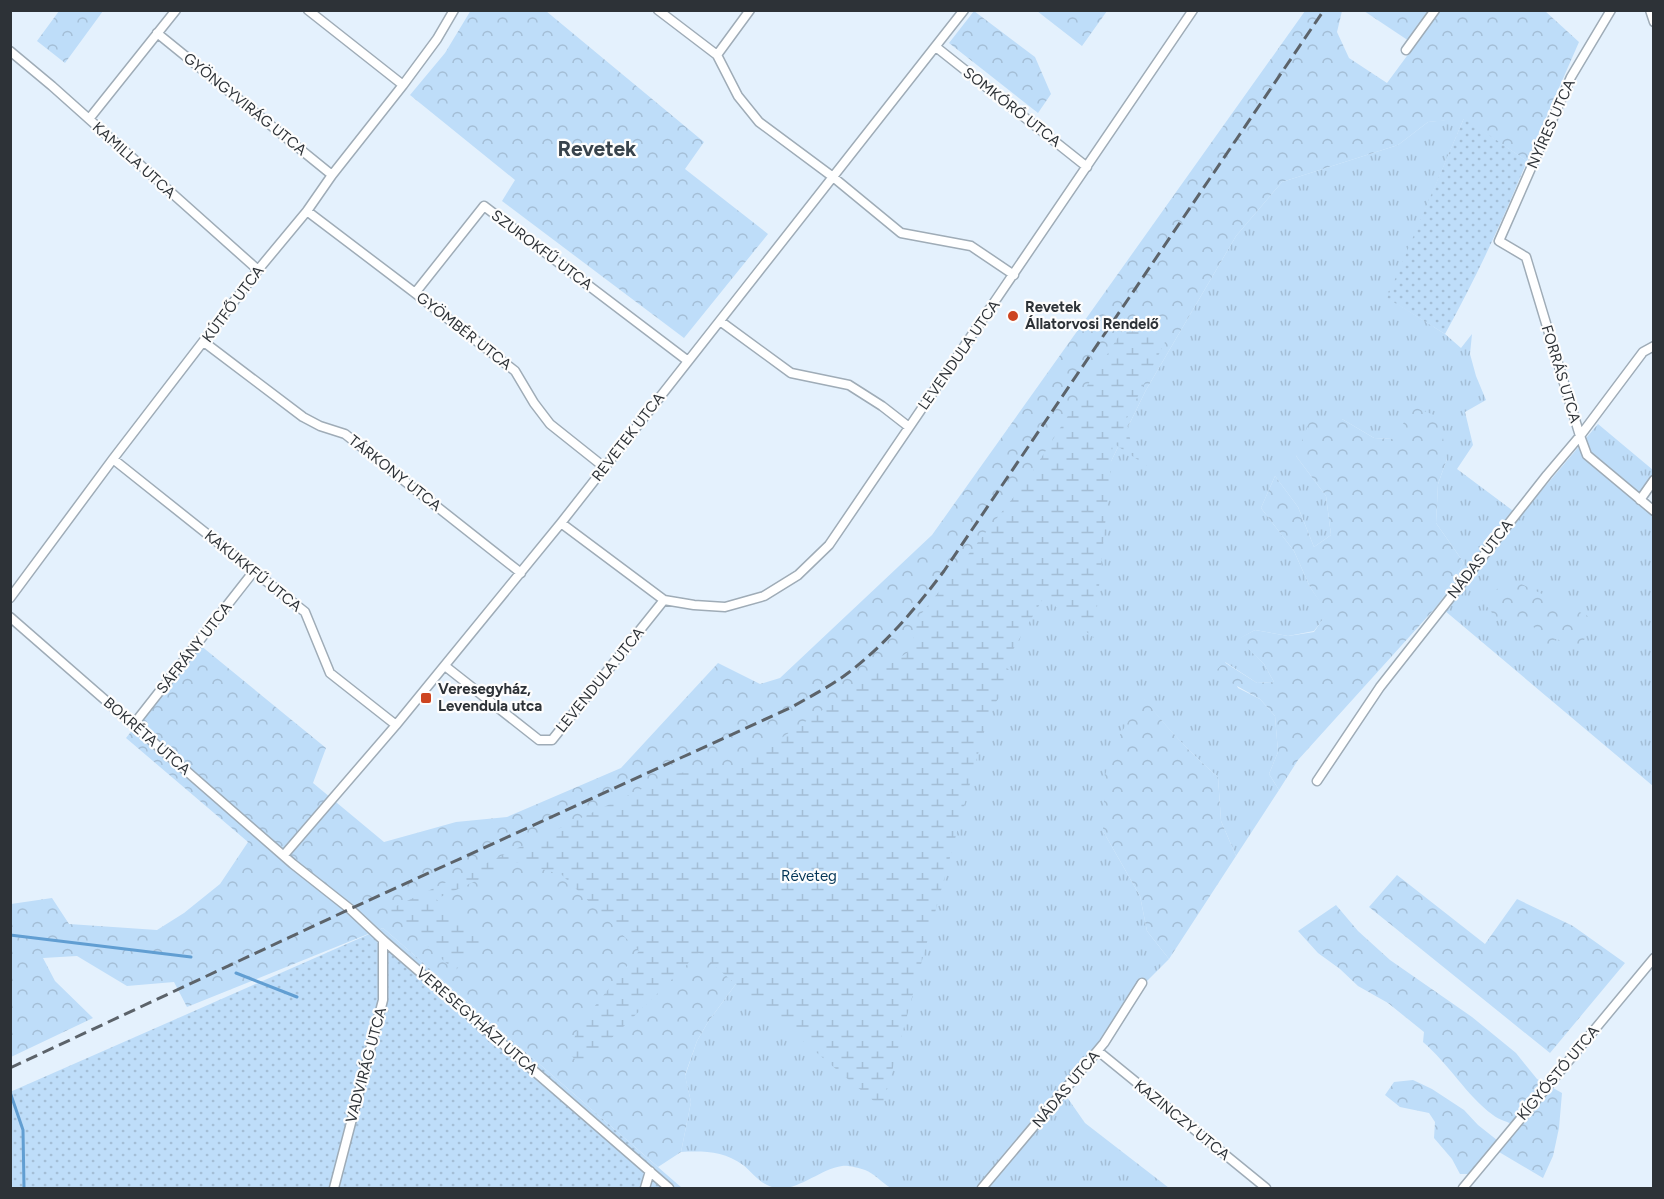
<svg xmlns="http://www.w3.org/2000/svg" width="1664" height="1199" font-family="Figtree,sans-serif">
<defs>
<pattern id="grass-tufts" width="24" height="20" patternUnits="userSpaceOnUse" patternTransform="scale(1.5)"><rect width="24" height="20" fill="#beddf9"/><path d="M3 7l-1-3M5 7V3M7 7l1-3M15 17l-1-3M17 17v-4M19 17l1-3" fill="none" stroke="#a4bed6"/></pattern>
<pattern id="forest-crowns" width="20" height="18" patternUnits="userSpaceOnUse" patternTransform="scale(1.5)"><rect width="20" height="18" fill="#beddf9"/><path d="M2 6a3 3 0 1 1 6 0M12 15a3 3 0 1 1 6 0" fill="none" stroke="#a4bed6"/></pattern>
<pattern id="wetland-marsh" width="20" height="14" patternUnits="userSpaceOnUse" patternTransform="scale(1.5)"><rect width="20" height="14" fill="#beddf9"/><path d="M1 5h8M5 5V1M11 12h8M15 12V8" fill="none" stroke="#a4bed6"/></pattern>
<pattern id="garden-dots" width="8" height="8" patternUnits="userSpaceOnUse" patternTransform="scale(1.5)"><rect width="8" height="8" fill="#beddf9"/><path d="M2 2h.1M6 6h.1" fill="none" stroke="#a4bed6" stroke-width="1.8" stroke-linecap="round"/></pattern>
</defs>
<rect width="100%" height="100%" fill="#e4f1fd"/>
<!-- grass -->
<path fill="url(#grass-tufts)" d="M1464 118 1388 298 1445 334 1461 348 1472 334 1470 354 1476 376 1486 400 1465 412 1473 445 1457 469 1520 516 1598 424 1653 470V474L1638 494 1653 508V786L1438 605 1464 563 1436 523 1438 484 1447 459 1393 439 1374 438 1342 419 1296 456 1326 496 1331 535 1314 547 1298 507 1275 476 1261 508 1294 551 1310 587 1328 613 1314 631 1288 636 1255 630 1239 639 1264 664 1274 682 1257 683 1225 662 1238 688 1260 699 1275 716 1278 752 1269 774 1279 790 1236 856 1221 821 1218 777C1190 753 1166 727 1143 698L1103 831 1140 896 1147 931 1169 959 1148 980 1062 1090 1085 1123 1169 1188H891C882 1183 874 1173 865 1170 858 1168 848 1165 842 1166 819 1169 796 1194 772 1187 759 1183 753 1173 743 1165 724 1151 703 1151 681 1152L691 1102 685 1076 697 1041 708 1022 1096 492 1146 390 1236 236 1282 182 1398 145 1428 122Z"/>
<!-- forest -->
<path fill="url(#forest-crowns)" d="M471 10 546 11 704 142 685 169 768 234 684 338 502 201 515 180 410 95 445 53Z
M59 11H103L65 63 37 41Z
M974 11 1035 57 1051 94 1038 113 949 43Z
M1037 11H1107L1082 46Z
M1305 11H1342L1337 32 1349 58 1387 83 1415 45 1364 11H1545L1579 42 1527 161 1464 119 1428 122 1398 145 1282 182 1236 236 1146 390 1096 492 708 1022 697 1041 685 1075 691 1102 681 1152 658 1167 383 928 187 1007 174 982 127 986 77 956 43 958 55 981 93 1018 11 1057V904L52 898 69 924 157 930 184 913 220 884 248 842 126 738 200 645 326 748 313 783 384 842 456 822 507 817 621 768 718 663 760 684 780 678 932 535Z
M1414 407 1439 417 1447 459 1438 484 1436 523 1464 563 1438 605 1298 760 1279 790 1269 774 1278 752 1275 716 1260 699 1214 673 1224 662 1257 683 1274 682 1264 664 1238 639 1255 630 1288 636 1314 632 1327 613 1310 587 1294 551 1261 508 1275 476 1298 507 1314 547 1331 535 1326 496 1296 456 1310 420 1342 419 1374 438 1393 439Z
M1511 579 1596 620 1581 645 1555 639 1547 652 1532 624 1496 618 1482 600Z
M1143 697C1166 727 1190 753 1218 777L1221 821 1236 856 1169 959 1147 931 1140 896 1103 831 1105 775 1118 738Z
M1397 875 1485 944 1517 899 1573 926 1625 963 1550 1053 1369 907Z
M1336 905 1358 931 1390 960 1472 1017 1516 1053 1537 1079 1562 1093 1559 1128 1553 1156 1543 1178 1494 1149 1474 1174H1460L1452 1159 1434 1138 1435 1122 1429 1113 1400 1107 1385 1095 1394 1082 1413 1080 1432 1089 1464 1110 1478 1125 1502 1144 1515 1125C1508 1122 1499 1120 1493 1115 1466 1095 1449 1064 1423 1042L1424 1032 1388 1003 1358 986 1340 969 1318 953 1298 931Z"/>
<!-- wetland -->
<path fill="url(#wetland-marsh)" d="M1131 317 1166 340 1126 420 1131 443 1147 466 1113 443 1094 638 1044 597 1004 665 1015 676 990 710 882 1108 699 953 583 1066 569 1054 578 1027 639 951 562 875 518 862 436 899 482 941 455 971 388 910 673 774 743 764 911 650 918 618 1027 480Z"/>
<!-- garden -->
<path fill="url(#garden-dots)" d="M1464 118 1527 161C1503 220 1476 278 1445 334L1387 298Z
M383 928 682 1188H11L10 1092Z"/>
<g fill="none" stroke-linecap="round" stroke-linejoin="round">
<!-- stream -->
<path stroke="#619ed2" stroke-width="3" d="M10 935 191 957
M236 973 297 997
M10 1092 23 1130 24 1188"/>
<defs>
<path id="minor" d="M308 10 403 85
M658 10 717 55 738 96 759 122 833 177 901 233 971 246 1014 275
M1611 10 1571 77 1499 241 1526 257 1580 436 1587 455 1654 511
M1650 10 1654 22
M157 33 332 175
M936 47 1087 167
M1406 50 1435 10
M10 51 52 86 258 270
M717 55 750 10
M89 119 176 10
M307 211 415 293 515 371 534 403 550 424 604 467
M415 293 484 206 688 361
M720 321 791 373 849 385 882 406 909 427
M204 342 303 417 320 426 345 434 521 573
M113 459 305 612 330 673 396 725
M1640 500 1654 480
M561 523 664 600
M10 598 113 459 258 270 307 211 332 175 403 85 437 39 454 10
M10 617 293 864 350 909 383 940 669 1188
M445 666 539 740H552L664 600 694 605 725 607 764 596 798 575 829 545 1193 10
M134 724 254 571
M1317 781 1380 687 1547 475 1580 436 1643 352 1654 346
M284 855 396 725 561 523 964 10
M1098 1051 1266 1188
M334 1188 383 1000V940
M645 1188 650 1171
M982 1188 1104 1043 1142 983
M1463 1188 1654 958"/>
</defs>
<!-- minor casing -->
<use href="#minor" stroke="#9facb7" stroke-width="11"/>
<!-- minor -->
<use href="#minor" stroke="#fff" stroke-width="8"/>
<!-- rail -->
<path stroke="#5c636a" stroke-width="3" stroke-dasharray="12 6" stroke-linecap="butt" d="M10 1068 350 909 792 707C811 696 831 686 848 673 886 644 916 608 944 571L1324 10"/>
</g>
<!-- markers -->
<g fill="#cd4420" stroke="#fdfdfd" stroke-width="2">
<circle cx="1013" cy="316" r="6"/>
<rect x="420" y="692" width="12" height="12" rx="3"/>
</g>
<g text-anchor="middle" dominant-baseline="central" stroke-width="4.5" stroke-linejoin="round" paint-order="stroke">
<!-- street labels -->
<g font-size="15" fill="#2d3237" stroke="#fdfdfd">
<text transform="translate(245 104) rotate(39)">GYÖNGYVIRÁG UTCA</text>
<text transform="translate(1012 107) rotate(38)">SOMKÓRÓ UTCA</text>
<text transform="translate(1551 124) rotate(-66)">NYÍRES UTCA</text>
<text transform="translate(134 160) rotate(42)">KAMILLA UTCA</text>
<text transform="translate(542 250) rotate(37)">SZUROKFŰ UTCA</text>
<text transform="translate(233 304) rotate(-53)">KÚTFŐ UTCA</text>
<text transform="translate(464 331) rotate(38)">GYÖMBÉR UTCA</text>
<text transform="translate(959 355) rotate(-55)">LEVENDULA UTCA</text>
<text transform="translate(1561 374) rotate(73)">FORRÁS UTCA</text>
<text transform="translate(628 437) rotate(-52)">REVETEK UTCA</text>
<text transform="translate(395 473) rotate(38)">TÁRKONY UTCA</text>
<text transform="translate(1480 559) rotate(-52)">NÁDAS UTCA</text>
<text transform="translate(253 571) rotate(39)">KAKUKKFŰ UTCA</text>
<text transform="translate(194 648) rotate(-52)">SÁFRÁNY UTCA</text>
<text transform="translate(600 680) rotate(-51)">LEVENDULA UTCA</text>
<text transform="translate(147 736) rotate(41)">BOKRÉTA UTCA</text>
<text transform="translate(477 1021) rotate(41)">VERESEGYHÁZI UTCA</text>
<text transform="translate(366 1065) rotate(-75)">VADVIRÁG UTCA</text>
<text transform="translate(1558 1073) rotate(-50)">KÍGYÓSTÓ UTCA</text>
<text transform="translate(1066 1089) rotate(-50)">NÁDAS UTCA</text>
<text transform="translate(1182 1120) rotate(39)">KAZINCZY UTCA</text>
</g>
<!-- poi labels -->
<g font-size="15" font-weight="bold" fill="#2d3237" stroke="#fdfdfd" text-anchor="start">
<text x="1025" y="307">Revetek<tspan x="1025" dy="17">Állatorvosi Rendelő</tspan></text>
<text x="438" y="689">Veresegyház,<tspan x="438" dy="17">Levendula utca</tspan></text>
</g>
<!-- park labels -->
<g font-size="15" fill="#033556" stroke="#fdfdfd">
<text x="809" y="876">Réveteg</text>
</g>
<!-- district labels -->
<g font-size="21" font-weight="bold" fill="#38434c" stroke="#fdfdfd">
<text x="597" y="148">Revetek</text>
</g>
</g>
<!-- border -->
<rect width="1664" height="1199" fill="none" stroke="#2d3237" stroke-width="24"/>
</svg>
